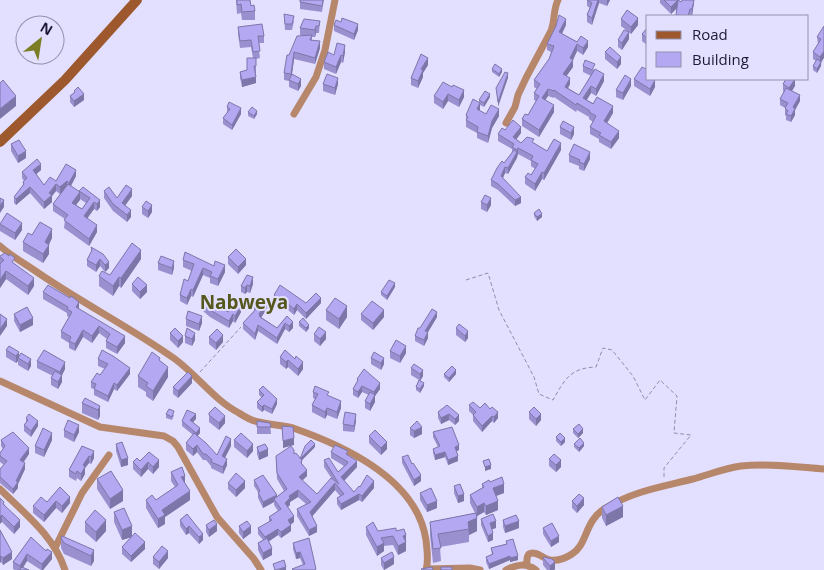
<svg xmlns="http://www.w3.org/2000/svg" width="824" height="570" font-family="'Open Sans',sans-serif">
<rect width="100%" height="100%" fill="#e3e0ff"/>
<g fill="none" stroke-linecap="round" stroke-linejoin="round">
<!-- path -->
<path stroke="#908caa" stroke-width="1" stroke-dasharray="4 2.5" stroke-linecap="butt" d="M466 280 488 273 499 310 534 377 539 394 553 400C565 379 570 368 596 367L603 348 612 350 633 376 645 400 660 380 677 396 674 433 691 435 664 468V479
M200 372 241 327"/>
<!-- street -->
<path stroke="#b7876c" stroke-width="7" d="M294 114 316 77 325 50 335 0
M506 123 515 107 518 95 526 78 551 31C555 21 553 10 558 0
M0 246C10 255 22 262 34 270 80 302 130 327 175 359 198 376 214 400 239 413 245 417 253 421 259 422 271 425 282 425 293 428 345 446 417 480 426 540 427 550 429 560 426 570
M0 381 100 427 164 436 173 441 178 447 217 517 254 559 261 570
M0 489C25 514 54 536 65 570
M55 548 82 493 109 455
M527 565C527 561 526 557 529 554 535 550 544 559 550 560 558 561 566 558 572 554 588 544 584 522 604 509 633 491 661 487 693 479 708 475 725 468 741 466 768 463 797 467 824 469
M427 569 470 568 480 570
M506 570C517 564 526 563 536 570"/>
<!-- secondary -->
<path stroke="#9d582e" stroke-width="10" d="M0 142 65 80 137 0"/>
</g>
<!-- wall -->
<path fill="#9a90cf" fill-rule="evenodd" d="M236 0H250L251 6 255 11V20H242L241 13 237 14Z
M300 0H324L322 12 300 9Z
M587 0H610L607 6 599 3 592 25 587 22V15L590 8 587 6Z
M660 0H679L681 2 694 0 692 16H676L677 8 671 14 660 3Z
M284 14 294 21 292 30H285Z
M621 19 638 25 631 34 621 26Z
M320 21 319 33H316L315 37H312V40L320 48 315 64 294 59 292 74 301 86 298 91 289 87V81L284 80V73L289 55 306 36 300 35V28Z
M334 25 358 30 354 40 334 31Z
M566 25 562 34 588 47 583 55 577 51 573 60V67L566 76 570 84 568 88 579 95 591 76 583 72V66L595 70 604 81 596 96 591 93 587 100 613 113 607 123 619 138 611 149 599 142V139L590 134V127L593 122 589 119V117L577 110 576 112 554 97V98L548 96 545 100 554 112 539 137 522 126V119L528 115 536 101 534 100V93L537 89 534 87V80L549 59 551 52 547 50V44Z
M824 26 821 66 817 73 813 70V66L816 61 813 59V52L818 44 817 37Z
M238 27 264 36V43H258L260 58 256 59V83L242 87 240 78V72L247 70 253 58 251 47 240 48 238 34Z
M648 27V46L642 41V34Z
M629 39 622 50 618 47V40Z
M345 52 343 63 341 62 336 74 324 69V62L334 55Z
M605 52 621 64 617 69 605 59Z
M428 65 423 73V77L418 88 411 85V78Z
M492 69 502 72 499 77 492 72Z
M634 79H648L655 87 650 96 634 86Z
M323 84H338L335 95 323 91Z
M783 84 795 86 792 91 800 101 795 109V115L791 122 786 120V116L785 115V108L780 105V99L784 92 783 91Z
M631 86 623 100 616 97V90Z
M452 87 464 97 459 107 448 101 443 109 434 103V96Z
M74 91 84 100 74 107 70 102V96L74 93Z
M490 97 484 107 480 105V111L486 114 499 116 492 128 488 143 477 138V133L466 127V115L479 102V100Z
M227 107 241 114 232 130 223 124V118L227 113Z
M248 112 257 114 254 119 248 116Z
M560 127 574 134 571 140 560 134Z
M505 130 521 133 516 139 521 143H534L547 151 561 150 544 180 542 179 535 191 525 184V177L531 175 535 169 531 166V161L518 154 508 174 505 173 503 178 521 203 515 206 498 190 491 186V180L512 153V149L498 141V134Z
M11 144 26 158 18 163 11 151Z
M569 155 590 159 584 171 579 169V166L569 162Z
M41 170 36 174 44 185 76 176 71 186 79 192 83 187 100 207 97 211 94 209 87 218 97 232 89 246 64 228 65 219 53 211V204L60 194 56 191 52 196V202L44 209 30 193 16 205 14 203V197L23 186V182L24 181 22 178V172ZM80 199 86 203 82 209 76 205Z
M104 191 117 198 132 196 125 205 131 217 127 222 113 211 104 198Z
M481 202 491 205 487 212 481 209Z
M142 207 152 212 148 218 142 214Z
M534 213 542 217 537 221 534 216Z
M0 224 22 230 15 240 0 231Z
M32 235 52 238 49 245V254L43 263 23 251V242Z
M91 247 109 268 105 272 100 266 96 272 87 266V260L91 253Z
M0 256 15 264 34 286 28 295 6 279 0 288Z
M228 257 246 265 238 274 228 264Z
M141 259 121 288 119 286 113 296 99 286V276L110 275Z
M183 260 225 272 218 286 210 283V278L203 275 193 297 191 296 187 305 180 301V295L188 281 192 271 183 267Z
M158 263 174 268 172 275 158 270Z
M132 284 147 292 140 299 132 291Z
M253 284 250 293 247 292 245 294 241 292V286Z
M395 287 387 300 381 295V292Z
M43 292 79 309 125 343 117 354 106 348V341L107 339 99 333 92 343 83 337 75 351 69 348V343L61 338V331L69 317 67 316V313L43 299Z
M274 295 306 303H321L306 319 297 310 294 315 281 304 280 306 274 301Z
M203 304 228 312H241L235 323 233 321 229 328 210 317 203 311Z
M254 307H268L261 317 277 328 287 316 293 328 289 332 285 329 277 344 258 331 255 340 243 329V323L254 311Z
M326 310 347 317 339 329 326 320Z
M14 314 33 325 20 332 14 321Z
M361 314 384 317 373 330 361 320Z
M437 317 428 332V338L424 346 415 341V336L420 328Z
M186 319 202 323 199 331 186 326Z
M299 322 309 328 306 332 299 326Z
M456 328 468 338 465 342 456 335Z
M170 333 183 342 178 348 170 340Z
M314 334 326 339 320 346 314 341Z
M185 336 195 340 192 346 185 343Z
M209 337 223 342 216 350 209 344Z
M6 350 19 356 31 366 28 371 18 365V361L16 363 6 357Z
M285 350 303 369 298 376 288 367 286 369 280 364V357Z
M390 351 406 353 400 363 390 358Z
M371 358 384 364 381 370 371 364Z
M98 359 130 374 117 391 114 389 108 402 94 395V389L91 388V382L100 375 105 369 98 366Z
M37 361 65 369 62 375V382L58 389 51 385V378L53 376 37 368Z
M411 368 423 376 420 381 424 386 420 393 416 390V387L419 380 411 375Z
M444 374H456L449 382 444 377Z
M138 376 168 377 153 401 146 396V392L138 387Z
M357 379 380 389 375 396V402L370 411 365 408V401L369 395 362 392 358 398 353 395V389L357 383Z
M192 383 178 398 173 394V387Z
M259 390 277 404 272 414 264 410 262 412 257 408V402L262 398 259 395Z
M313 392 329 396 341 408 337 419 327 415 325 419 312 412V405L315 399 313 398Z
M82 403 100 406V416L98 420 82 413Z
M469 405 480 408 498 418 494 423 492 421 482 432 473 421V415L469 411Z
M438 412 459 415V421L455 425 449 420 441 424 438 418Z
M529 412 541 420 536 426 529 419Z
M209 413 225 423 219 430 209 422Z
M166 414 174 415 172 420 166 418Z
M26 418 38 426 31 437 24 431V425L26 423Z
M196 419 193 422 200 433 197 436 217 455 231 446 225 458 227 465 223 474 211 468V466L206 460H203L197 452 193 456 186 450V443L193 435 182 426V421Z
M257 421 270 423 271 434H257Z
M356 421 354 432 343 431V424Z
M410 428 422 434 414 438 410 435Z
M573 429 583 433 578 438 573 433Z
M64 430 79 432 74 442 64 437Z
M433 432 459 450 456 451 458 461 448 465 445 457 435 460 433 453V449L438 447 433 437Z
M369 436 387 449 381 455 369 443Z
M556 437 565 442 561 446 556 441Z
M1 440 29 454 24 462 25 469 18 484V488L13 494 0 483V469L4 465 0 462V453L3 449 1 446Z
M52 440 44 457 35 453V446Z
M234 440 253 451 247 458 234 447Z
M116 444 128 465 121 467 116 451Z
M574 444 584 446 579 452 574 447Z
M82 446 94 458 91 464 89 463 85 468V474L81 481 77 478 76 481 69 477V470Z
M257 447 268 456 259 460 257 454Z
M315 447 302 460V464L307 476 302 480 317 494 332 479 324 467V460L338 472 344 466 331 458V452L348 455 357 467 344 481 354 492 360 487 374 488 362 502 359 500 341 510 337 504V498L340 496 335 490 312 516 317 532 309 536 297 516V509L306 504 298 497 290 502V505L288 507 294 522 290 525 291 531 281 538 278 535 268 542 272 555 263 560 258 550V543L263 540 258 534V528L269 522V517L278 511 274 505V502L263 508 258 498V492L254 486V480L277 497 284 491 277 479 276 456 294 454 300 458Z
M149 452 159 467 153 474 148 469 141 477 133 469V462L140 461Z
M402 457 412 464 421 481 414 486 402 463Z
M549 459 561 467 556 472 549 466Z
M171 472 185 483 190 500 165 517V524L158 528 146 508V500H156L175 487 171 481Z
M97 479 123 501 110 509 97 489Z
M490 482 504 493 496 496 498 510 486 515 484 512 477 516V531L469 535V542L440 547 441 561 433 563 430 535V522L475 513 470 503V495L482 488V484Z
M228 483 245 488 236 497 228 489Z
M454 486 464 501 458 503 454 493Z
M60 487 70 503 62 513 56 508 44 522 33 513V506L47 502Z
M420 493 437 508 427 512 420 500Z
M0 498 20 527 14 534 2 522Z
M572 501 584 505 577 513 572 508Z
M602 507 623 517 606 526 602 518Z
M114 512 132 536 145 549 131 562 122 554V547L131 537 122 540 114 522Z
M187 514 203 540 199 544 189 533 186 535 180 526V520Z
M481 519 496 528 492 529 493 540 488 542 481 525Z
M503 520 519 528 505 533 503 527Z
M85 522 106 531 96 542 85 532Z
M206 525 217 531 209 537 206 532Z
M239 526 251 533 243 539 239 533Z
M366 527 378 531H396L406 543V551L398 555 393 545 384 546V551L377 556 366 535Z
M543 528 559 542 551 547 543 534Z
M0 530 12 559 3 565 1 562Z
M31 537 52 559 43 570H41L27 561 23 568 29 570H15L13 569V562Z
M61 538 94 550V561L91 566 64 554 61 548Z
M506 541 518 560 510 562V560L489 569 486 562V557L492 555 491 548 506 544Z
M293 543 316 570H292V569L303 565 300 558 296 559 293 549Z
M153 557 168 558 159 569 153 564Z
M381 558 394 564 384 570 381 565Z
M543 558 555 569 554 570H547L543 565Z"/>
<!-- shaded-wall -->
<path fill="#7d76a9" d="M598 0H599V3L592 25V18Z
M607 0H610L607 6Z
M678 0V7L671 14V7Z
M694 0V3L692 16V9Z
M638 18V25L631 34V27Z
M566 19V25L559 39V32Z
M358 24V30L354 40V34Z
M316 26V33L315 37V30Z
M629 32V39L622 50V43Z
M320 41V48L315 64V58Z
M588 41V47L583 55V48Z
M577 44V51L573 60V67L563 81V74L570 58Z
M345 45V52L343 63V56Z
M824 51V58L820 64V57Z
M294 52V59L291 81V74Z
M341 55V62L336 74V67Z
M621 57V64L617 69V62Z
M428 58V65L423 73V77L418 88V81L421 69Z
M821 62V66L817 73V69Z
M502 69V72L499 77V74Z
M508 73V78L498 107V102Z
M604 74V81L596 96V89Z
M256 77V83L242 87V80Z
M338 78V84L335 95V88Z
M570 78V84L565 94V87Z
M301 79V86L298 91V84Z
M631 79V86L623 100V93Z
M795 79V86L789 95V88Z
M655 80V87L650 96V89Z
M591 86V93L583 105V98Z
M548 89V96L542 105V98Z
M464 90V97L459 107V100Z
M84 94V100L74 107V101Z
M448 94V101L443 109V102Z
M490 94V97L484 107V103Z
M800 95V101L793 114V107Z
M16 96V106L0 119V109Z
M480 103V110L477 116V109Z
M554 105V112L539 137V130Z
M613 106V113L604 128V121Z
M241 108V114L232 130V125Z
M499 109V116L492 128 488 143V136L492 121Z
M795 109V115L791 122V116Z
M257 111V114L254 119V116Z
M521 127V133L513 144V137Z
M574 127V134L571 140V133Z
M619 131V138L611 149V142Z
M561 143V150L544 180V173Z
M518 148V154L517 158 508 174V168L517 153V150Z
M26 151V158L18 163V156Z
M590 152V159L584 171V164Z
M41 164V170L33 177V170Z
M505 167V173L501 182V176Z
M76 170V176L69 189V183Z
M542 172V179L535 191V184Z
M67 181V188L60 194V187Z
M56 184V191L52 196V202L44 209V202Z
M30 187V193L16 205V199Z
M132 189V196L122 210V203Z
M80 192V200L72 210V203Z
M521 197V203L515 206V200Z
M491 198V205L487 212V205Z
M4 200V207L0 213V206Z
M100 200V207L97 211V204Z
M94 202V209L84 223V216Z
M152 205V212L148 218V211Z
M131 210V217L127 222V215Z
M542 214V217L537 221V217Z
M22 223V230L15 240V233Z
M97 225V232L89 246V239Z
M52 229V238L45 251V242Z
M49 245V254L43 263V254Z
M141 250V259L121 288V278Z
M100 259V266L96 272V265Z
M246 259V265L238 274V267Z
M174 261V268L172 275V268Z
M109 262V268L105 272V265Z
M225 265V272L218 286V279Z
M203 268V275L193 297V290Z
M6 271V279L0 288V280Z
M119 277V286L113 296V286Z
M253 277V284L250 293V286Z
M34 278V286L28 295V286Z
M395 283V287L387 300V296Z
M147 285V292L140 299V292Z
M247 285V292L245 294V288Z
M191 289V296L187 305V298Z
M321 298V303L306 319V313Z
M268 300V307L259 321V314Z
M79 302V309L76 307Z
M297 304V310L294 315V309Z
M241 306V312L235 323V316Z
M347 306V317L339 329V319Z
M384 310V317L373 330V323Z
M437 312V317L428 332V338L424 346 425 331Z
M233 314V321L229 328V321Z
M202 316V323L199 331V324Z
M33 318V325L20 332V325Z
M7 319V326L0 336V329Z
M293 322V328L289 332V326Z
M285 323V329L277 344V338Z
M258 325V331L255 340V334Z
M309 325V328L306 332V328Z
M99 326V333L92 343V336Z
M83 330V337L75 351V344Z
M468 331V338L465 342V336Z
M326 332V339L320 346V339Z
M195 333V340L192 346V339Z
M223 335V342L216 350V343Z
M125 336V343L117 354V347Z
M183 336V342L178 348V341Z
M406 346V353L400 363V356Z
M19 352V358H18V361L16 363V356Z
M384 358V364L381 370V363Z
M31 359V366L28 371V364Z
M288 360V367L286 369V362Z
M65 362V369L60 379V372Z
M303 362V369L298 376V369Z
M168 367V377L153 401V391Z
M130 368V374L117 391V385Z
M423 370V376L420 381V374Z
M456 370V374L449 382V378Z
M62 375V382L58 389V382Z
M192 376V383L178 398V391Z
M114 383V389L108 402V396Z
M380 383V389L375 396V402L370 411V404L374 397V392Z
M424 383V386L420 393V389Z
M362 386V392L358 398V392Z
M277 399V404L272 414V409Z
M341 401V408L337 419V412Z
M264 405V410L262 412V407Z
M100 406V416L98 420V410Z
M327 408V415L325 419V412Z
M498 412V418L494 423V417Z
M196 414V419L190 425V420Z
M356 414V421L354 432V426Z
M449 414V420L441 424V418Z
M541 414V420L536 426V419Z
M459 415V421L455 425V419Z
M225 416V423L219 430V423Z
M492 416V421L482 432V426Z
M38 421V426L31 437V431Z
M79 425V432L74 442V435Z
M422 427V434L414 438V431Z
M200 428V433L196 438V433Z
M583 429V433L578 438V434Z
M52 433V440L44 457V450Z
M294 438V445L283 448V441Z
M565 438V442L561 446V442Z
M231 439V446L222 463V456Z
M387 442V449L381 455V448Z
M584 443V446L579 452V448Z
M253 444V451L247 458V451Z
M315 444V447L302 460V466L301 469 300 459Z
M197 445V452L193 456V449Z
M459 445V450L455 452V447Z
M29 448V454L20 466V460Z
M268 449V456L259 460V453Z
M94 451V458L91 464V457Z
M445 452V457L435 460V455Z
M89 456V463L85 468V474L81 481V474L83 465Z
M458 456V461L448 465V460Z
M128 458V465L121 467V460Z
M227 459V465L223 474V467Z
M159 460V467L153 474V467Z
M561 460V467L556 472V465Z
M357 461V467L341 484V477Z
M148 462V469L141 477V470Z
M25 463V469L18 484V488L13 494V489Z
M491 465V469L485 471V467Z
M307 470V476L299 484V477Z
M421 475V481L414 486V480Z
M185 476V484L181 477Z
M245 481V488L236 497V490Z
M374 481V488L362 502V496Z
M335 483V490L310 519V512Z
M504 484V493L493 497V488Z
M123 490V501L110 509V499Z
M298 490V497L290 502V505L285 509V503L289 496Z
M190 491V500L165 517V524L158 528V519L162 510Z
M359 494V500L341 510V504Z
M464 494V501L458 503V496Z
M277 495V501L274 499V502L263 508V502Z
M70 497V503L62 513V506Z
M584 498V505L577 513V506Z
M56 501V508L44 522V515Z
M437 501V508L427 512V505Z
M498 501V510L486 515V506Z
M484 503V512L477 516V507Z
M623 506V517L606 526V515Z
M2 515V522L0 524V517Z
M294 516V522L288 526V520Z
M477 518V531L469 535 468 522Z
M20 520V527L14 534V527Z
M106 520V531L96 542V532Z
M496 521V528L490 530V523Z
M519 521V528L505 533V526Z
M217 524V531L209 537V530Z
M291 525V531L281 538V532Z
M132 526V537L122 540V530Z
M189 526V533L186 535V529Z
M251 526V533L243 539V532Z
M317 526V532L309 536V530Z
M278 529V535L265 544V537Z
M493 533V540L488 542V536Z
M203 534V540L199 544V537Z
M406 535V551L398 555V546L403 536Z
M559 536V542L551 547V541Z
M145 542V549L131 562V556Z
M384 543V551L377 556V547Z
M272 548V555L263 560V553Z
M94 550V561L91 566V556Z
M168 551V558L159 569V562Z
M12 552V559L3 565V558Z
M52 552V559L43 570H42V564Z
M300 552V558L296 559V553Z
M27 554V561L21 570H20V566Z
M1 556V562L0 563V557Z
M510 556V560L489 569V564Z
M518 556V560L510 562V558Z
M394 557V564L384 570V563Z
M555 562V569L554 570H550V566Z
M286 567V570H277Z"/>
<!-- building -->
<path fill="#b3a8f1" stroke="#7d76a9" d="M237 0H250L251 6 254 5 255 11 242 12 241 4 237 5Z
M300 0H323L322 6 300 2Z
M587 0H598L592 18 587 15 592 3Z
M664 0H678L671 7Z
M678 0 681 2 682 0H694L692 9H690L688 16 676 15Z
M627 10 638 18 631 27 621 19Z
M284 14 294 16 292 24H285Z
M559 15 566 19 559 32 577 42 581 36 588 41 583 48 577 44 570 58 573 60 563 74 570 78 565 87 579 95 595 69 604 74 596 89 591 86 583 98 593 104 597 97 613 106 604 121 619 131 611 142 599 135 601 133 590 127 596 116 589 112 590 111 577 103 576 105 554 90V91L548 89 542 98 554 105 539 130 522 119 525 114 528 115 539 96 534 93 540 84 534 80 549 59 554 46 547 44 556 26Z
M342 18 358 24 354 34 334 25 336 20 341 22Z
M304 19 320 21 319 26H316L315 30 300 28Z
M262 24 264 36H258L260 51 253 52 251 40 240 41 238 27Z
M824 26V51L820 57 813 52 821 39 817 37Z
M648 27V39L642 34Z
M624 30 629 32 622 43 618 40Z
M312 35 310 40 320 41 315 58 294 52 291 74 284 73 287 55H289L297 36Z
M337 43 345 45 343 56 341 55 336 67 324 62 328 52 334 55Z
M610 47 621 57 617 62 605 52Z
M421 54 428 58 421 69 423 70 418 81 411 78Z
M247 58H256V66H254L256 77 242 80 240 72 247 70Z
M817 59 821 62 817 69 813 66Z
M585 60 595 64 592 70 583 66Z
M495 64 502 69 499 74 492 69Z
M642 67 648 70V73L646 75 648 76V79H653L655 80 650 89 634 79Z
M505 72 508 73 498 102 496 88Z
M292 74 301 79 298 84 289 80Z
M327 74 338 78 335 88 323 84Z
M625 75 631 79 623 93 616 90Z
M786 79H795L789 88 783 84Z
M3 80 16 96 0 109V83Z
M443 82 452 87 453 85 464 90 459 100 448 94 443 102 434 96Z
M78 87 84 94 74 101 70 96 75 92 74 91Z
M786 88 800 95 793 107 795 109 791 116 786 114 788 111 785 108 788 103 780 99Z
M485 91 490 94 484 103 479 100Z
M473 99 480 103 477 109 486 114 491 105 499 109 492 121 488 136 477 132 478 127 466 120 468 117 466 115Z
M229 102 241 108 232 125 223 118 230 109 227 107Z
M252 107 257 111 254 116 248 112Z
M513 120 521 127 513 137 521 143 527 137 534 139 532 142 547 151 554 139 561 143 544 173 542 172 535 184 525 177 528 173 531 175 538 164 531 160 533 156 518 148 517 150 512 147 514 144 498 134 502 128 505 130Z
M563 121 574 127 571 133 560 127Z
M19 140 26 151 18 156 11 144Z
M574 144 590 152 584 164 579 162 580 160 569 155Z
M514 150 517 152 508 168 505 167 501 176 521 197 515 200 498 184 491 180 497 168 502 161 504 163Z
M37 159 41 164 33 170 44 185 50 177 56 181 66 164 76 170 69 183 67 181 60 187 56 184 49 193 52 195 44 202 30 187 16 199 14 197 24 184 23 182 27 178 22 172Z
M68 184 80 192 72 203 82 209 90 198 79 191 83 187 100 200 97 204 94 202 84 216 97 225 89 239 64 220 68 215 53 204Z
M126 185 132 189 122 203 131 210 127 215 113 204 104 191 109 187 117 198Z
M485 195 491 198 487 205 481 202Z
M0 198 4 200 0 206Z
M146 201 152 205 148 211 142 207Z
M539 209 542 214 537 217 534 213Z
M7 213 22 223 15 233 0 224Z
M40 222 52 229 45 242 49 245 43 254 23 242 28 233 32 235Z
M132 243 141 250 121 278 119 277 113 286 99 276 102 271 110 275Z
M91 247 103 254 109 262 105 265 100 259 96 265 87 260 92 250Z
M236 249 246 259 238 267 228 257Z
M185 252 214 266 215 261 225 265 218 279 210 276 212 272 203 268 193 290 191 289 187 298 180 295 184 279 188 281 194 264 183 260Z
M5 253 9 256 10 254 15 258 12 262 34 278 28 286 6 271 0 280V264L4 260 0 257V256Z
M161 256 174 261 172 268 158 263Z
M247 275 253 277 250 286 247 285 245 288 241 286Z
M138 277 147 285 140 292 132 284Z
M389 280 395 283 387 296 381 292Z
M48 285 70 298 71 296 79 302 76 307 125 336 117 347 106 341 110 334 99 326 92 336 83 330 75 344 69 341 71 337 61 331 72 312 67 309 68 307 43 292Z
M280 285 306 303 316 293 321 298 306 313 297 304 294 309 281 298 280 300 274 295Z
M207 296 228 312 236 301 241 306 235 316 233 314 229 321 210 310 203 304Z
M261 297 268 300 259 314 260 317 277 328 287 316 293 322 289 326 285 323 277 338 258 325 255 334 243 323 257 308 254 307Z
M335 298 347 306 339 319 326 310Z
M372 301 384 310 373 323 361 314Z
M27 307 33 318 20 325 14 314Z
M432 309 437 312 425 331 428 332 424 340 415 336 418 328H420Z
M188 311 202 316 199 324 186 319Z
M0 314 7 319 0 329Z
M303 318 309 325 306 328 299 322Z
M459 324 468 331 465 336 456 328Z
M319 327 326 332 320 339 314 334Z
M175 328 183 336 178 341 170 333Z
M187 328 195 333 192 339 185 336Z
M217 329 223 335 216 343 209 337Z
M396 340 406 346 400 356 390 351Z
M9 346 19 352 16 356 6 350Z
M44 350 65 362 60 372 37 361Z
M102 350 113 356 130 368 117 385 114 383 108 396 94 389 96 384 91 382 97 373 100 375 108 364 98 359Z
M285 350 295 359 296 356 303 362 298 369 288 360 286 362 280 357Z
M152 352 160 358 159 360 168 367 153 391 146 386 148 383 138 376Z
M374 352 384 358 381 363 371 358Z
M21 353 31 359 28 364 18 358Z
M414 364 423 370 420 374 411 368Z
M452 366 456 370 449 378 444 374Z
M364 369 380 383 374 392 362 386 358 392 353 389 358 380 357 379Z
M55 371 62 375 58 382 51 378Z
M188 372 192 376 178 391 173 387Z
M419 380 424 383 420 389 416 387Z
M263 386 277 399 272 409 264 405 262 407 257 402 264 395 259 390Z
M315 386 329 392 327 395 341 401 337 412 327 408 325 412 312 405 318 394 313 392Z
M370 392 375 395 370 404 365 401Z
M85 398 100 406 98 410 82 403Z
M473 402 480 408 485 403 490 409 492 407 498 412 494 417 492 416 482 426 473 415 476 412 469 405Z
M447 405 459 415 455 419 449 414 441 418 438 412Z
M215 407 225 416 219 423 209 415V413Z
M534 407 541 414 536 419 529 412Z
M169 409 174 411 172 417 166 414Z
M187 410 196 414 190 420 200 428 196 433 182 421Z
M345 412 356 414 354 426 343 424Z
M29 414 38 421 31 431 24 425 28 420 26 418Z
M68 420 79 425 74 435 64 430Z
M257 421 270 423 271 427H257Z
M417 421 422 427 414 431 410 428Z
M579 424 583 429 578 434 573 429Z
M282 426 293 427 294 438 283 441Z
M452 427 459 445 455 447 458 456 448 460 445 452 435 455 433 449 440 446 433 432Z
M43 428 52 433 44 450 35 446Z
M375 430 387 442 381 448 369 436Z
M13 432 29 448 20 460 25 463 16 481 18 482 13 489 0 477V469L7 461 0 456V453L5 446 1 440Z
M194 433 206 443 217 455 226 436 231 439 222 456 227 459 223 467 211 462 212 460 206 454H203L197 445 193 449 186 443Z
M241 433 253 444 247 451 234 440Z
M560 433 565 438 561 442 556 437Z
M580 438 584 443 579 448 574 444Z
M311 440 315 444 300 459 305 446Z
M122 442 128 458 121 460 116 444Z
M265 444 268 449 259 453 257 447Z
M335 445 348 451 346 454 357 461 341 477 354 492 359 486 360 487 367 475 374 481 362 496 359 494 341 504 337 498 344 494 335 483 310 512 317 526 309 530 297 509 311 502 298 490 289 496 290 498 285 503 294 516 288 520 291 525 281 532 278 529 265 537 258 528 272 520 269 517 281 509 274 499 287 489 277 473 276 456 291 446 294 450V454L296 453 302 460 301 463 307 470 299 477 317 494 331 478 339 484 324 460 329 458 338 472 347 464 348 462 331 452Z
M82 446 94 451 91 457 89 456 83 465 85 467 81 474 77 471 76 474 69 470Z
M149 452 159 460 153 467 148 462 141 470 133 462 137 458 140 461Z
M554 454 561 460 556 465 549 459Z
M408 455 412 464 413 463 421 475 414 480 402 457Z
M489 459 491 465 485 467 483 461Z
M182 467 185 476 181 477 190 491 162 510 165 515 158 519 146 500 152 495 156 500 178 485 171 472Z
M111 471 123 490 110 499 97 479Z
M236 473 245 481 236 490 228 483Z
M263 475 277 495 263 502 258 492 260 491 254 480Z
M502 477 504 484 493 488 498 501 486 506 484 503 477 507 470 495 484 487 482 484 489 480 490 482Z
M460 484 464 494 458 496 454 486Z
M60 487 70 497 62 506 56 501 44 515 33 506 41 497 47 502Z
M431 488 437 501 427 505 420 493Z
M579 494 584 498 577 506 572 501Z
M618 497 623 506 606 515 602 507Z
M0 498 4 502 3 504 20 520 14 527 2 515 0 517Z
M124 508 132 526 122 530 114 512Z
M95 510 106 520 96 532 85 522Z
M476 513 477 518 468 522 469 529 438 534 441 548 433 549 430 522Z
M187 514 203 534 199 537 189 526 186 529 180 520Z
M493 514 496 521 490 523 493 533 488 536 481 519Z
M516 515 519 521 505 526 503 520Z
M214 520 217 524 209 530 206 525Z
M247 521 251 526 243 532 239 526Z
M373 522 378 531 396 528V531L404 529 406 535 403 536 406 542 398 546 393 536 381 538 384 543 377 547 366 527Z
M552 523 559 536 551 541 543 528Z
M0 530 12 552 3 558 1 556 0 557Z
M135 533 145 542 131 556 122 547Z
M62 536 94 550 91 556 64 543 61 538Z
M31 537 46 551 47 549 52 552 42 564 27 554 20 566 13 562Z
M267 538 272 548 263 553 258 543Z
M309 538 316 569 314 570H293L292 569 305 564 300 552 296 553 293 543Z
M513 539 518 556 510 558V556L489 564 486 557 493 554 491 548 507 544 506 541Z
M162 546 168 551 159 562 153 557Z
M392 552 394 557 384 563 381 558Z
M544 557 552 559 555 562 550 566 543 558Z
M284 560 286 567 275 570 273 564Z
M22 567 29 570H19Z
M432 567 433 570H422L421 569Z
M441 567H452V570H441Z"/>
<g text-anchor="middle" dominant-baseline="central" stroke-width="4" stroke-linejoin="round" paint-order="stroke">
<!-- quarter labels -->
<g font-size="19" font-weight="bold" fill="#56571c" stroke="#e3e0ff">
<text x="244" y="302">Nabweya</text>
</g>
</g>
<!-- legend -->
<rect x="646" y="15" width="162" height="65" fill="#e3e0ff" stroke="#9490ae"/>
<rect x="656" y="31" width="25" height="8" fill="#9d582e" stroke="#9490ae"/>
<text x="692" y="40" font-size="15" fill="#1d1834">Road</text>
<rect x="656" y="52" width="25" height="15" fill="#b3a8f1" stroke="#9490ae"/>
<text x="692" y="65" font-size="15" fill="#1d1834">Building</text>
<!-- north arrow -->
<g transform="translate(40 40) rotate(30)"><circle r="24" fill="#e3e0ff" stroke="#9490ae"/>
<path d="M0-4L9 19L0 12L-9 19Z" fill="#7c7e26"/>
<text y="-8" font-size="14" font-weight="bold" text-anchor="middle" fill="#1d1834">N</text>
</g>
</svg>
